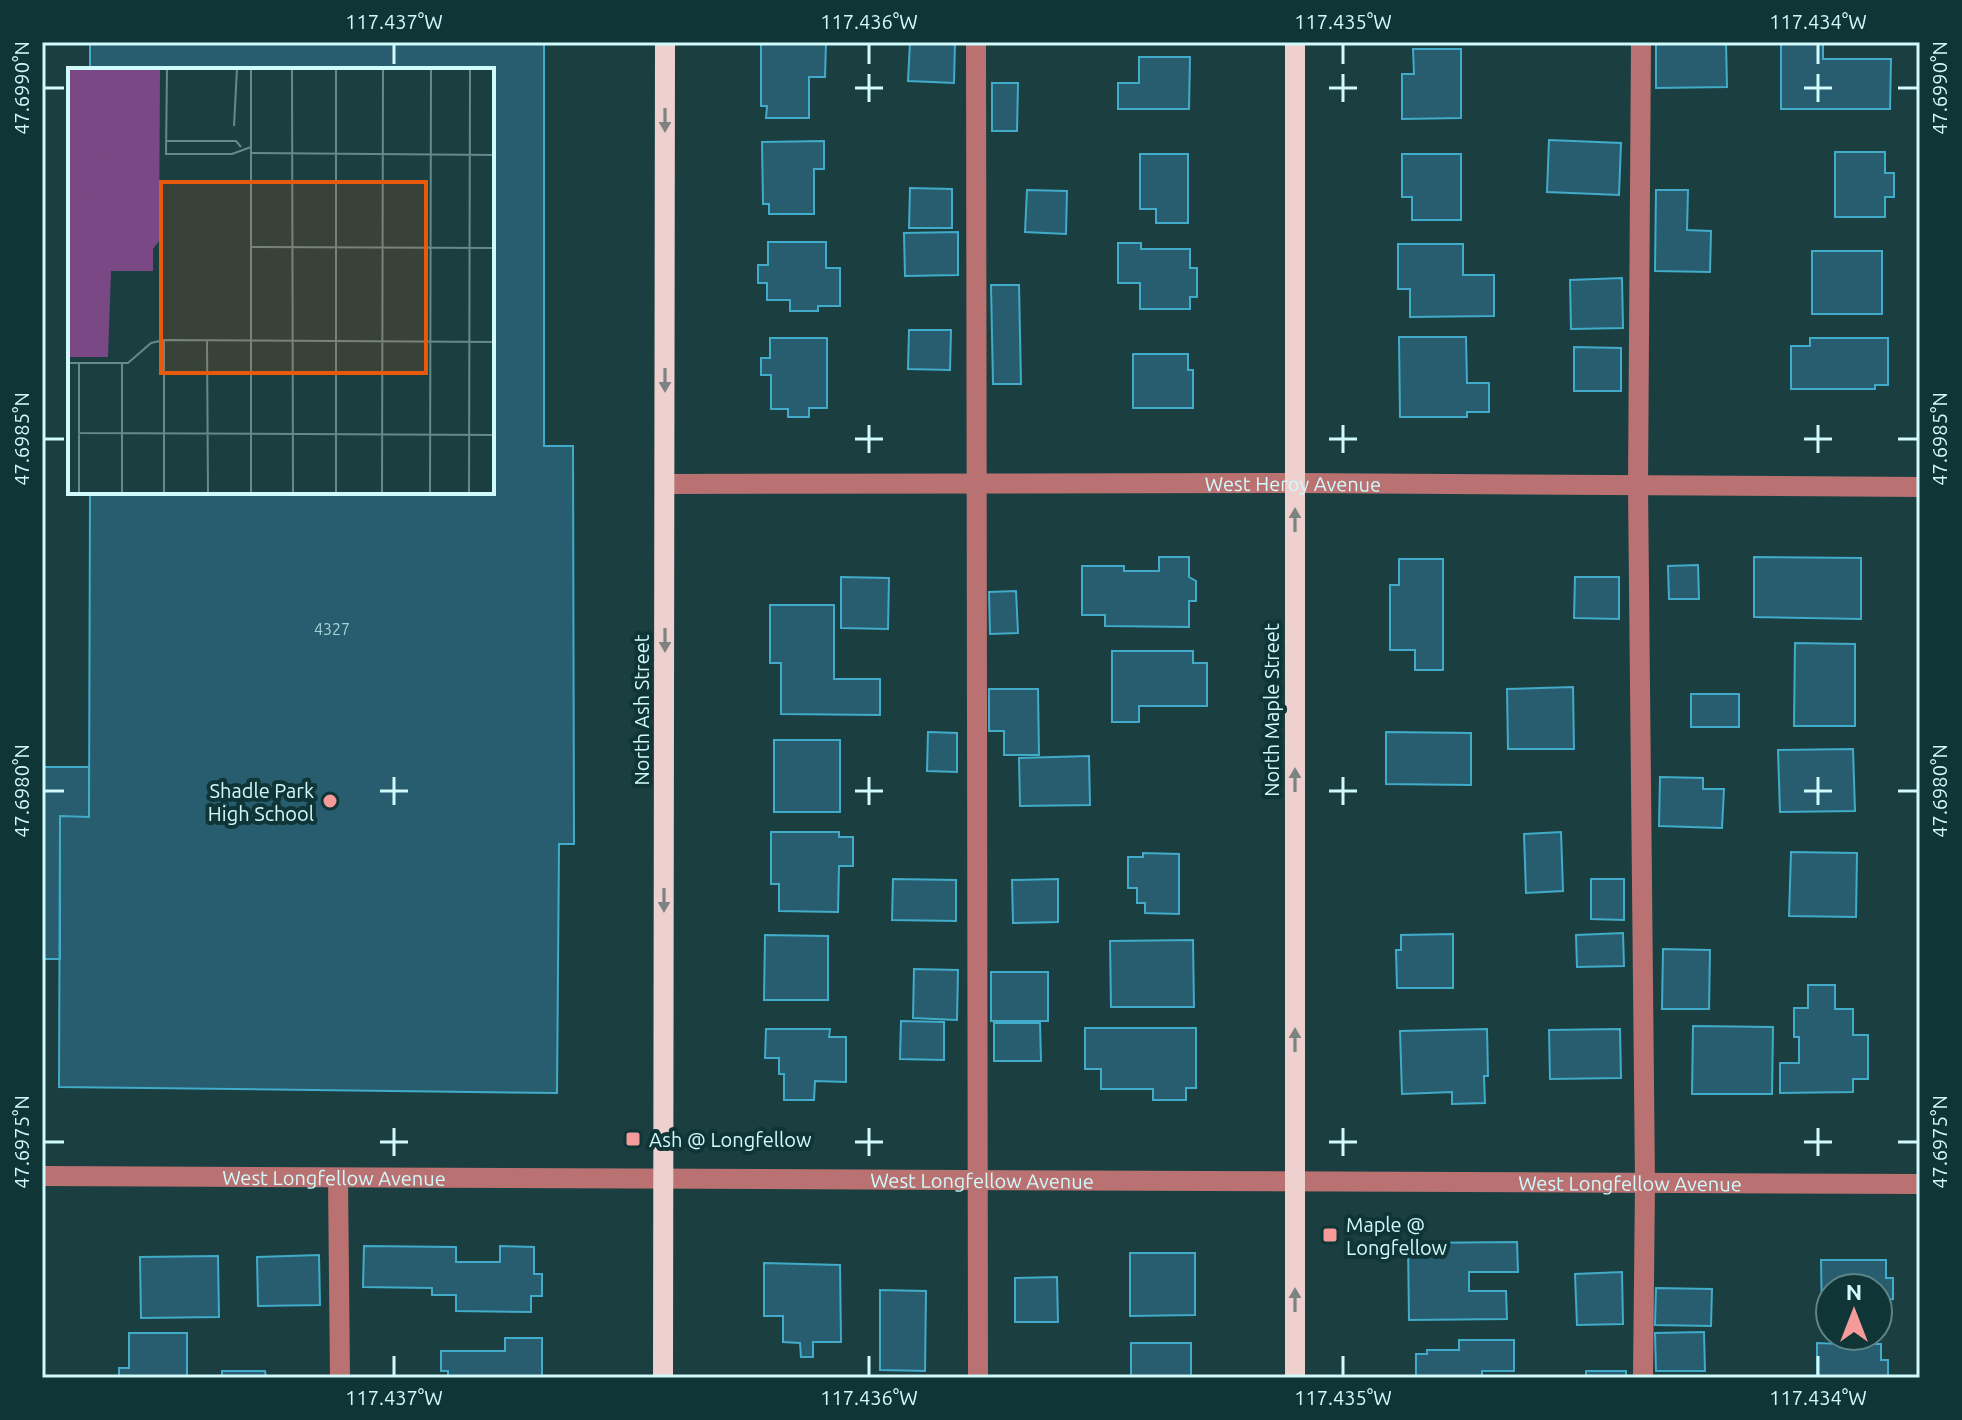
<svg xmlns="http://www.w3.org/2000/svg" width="1962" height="1420" font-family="Ubuntu,sans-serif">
<rect width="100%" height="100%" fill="#1b3f41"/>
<!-- building -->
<path fill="#275d6e" stroke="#41abc9" stroke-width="2" d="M90 42H544V446H573L574 844H559L557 1093 59 1087 60 816 89 817 90 492H492V70H90Z
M910 42H955L954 83 908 81Z
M1656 42H1726L1727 87 1656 88Z
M1781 42 1823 43V59H1891L1890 109H1781Z
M761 43H826L825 77H809V118H766L767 106H761Z
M1413 49H1461V118L1402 119V74H1414Z
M1139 57H1190L1189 109H1118V83H1139Z
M992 83H1018L1017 131H992Z
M1549 140 1621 143 1619 195 1547 192Z
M824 141V169H814V214H769V204H763L762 142Z
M1835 152H1885V173H1894V197H1885V217H1835Z
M1140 154H1188V223H1156V209H1140Z
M1402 154H1461V220H1412V197H1402Z
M910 188 952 189V228H909Z
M1027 190 1067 191 1066 234 1025 232Z
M1656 190H1688L1687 230 1711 231 1710 272 1655 271Z
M958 232V275L905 276 904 233Z
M768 242H826V268H840V306H818V311H790V300H767V283H758V265H768Z
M1118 243H1141V249H1190V268H1197V297H1190V309H1140V283H1118Z
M1398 244H1463V275H1494V316L1410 317V289H1398Z
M1812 251H1882V314H1812Z
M1622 278 1623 328 1571 329 1570 280Z
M991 285H1019L1021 384H993Z
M909 330H951L950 370 908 369Z
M1399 337H1466L1467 383H1489V412H1467V417H1400Z
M770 338H827V408H809V417H788V409H771V375H761V358H770Z
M1810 338H1888V385H1875V389H1791V346H1810Z
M1574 347 1621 348V391H1574Z
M1133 354H1188V370H1193V408H1133Z
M1159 557H1189V577L1196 581V601H1189V627L1105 626V615H1082V566H1124V571H1159Z
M1754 557 1861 558V619L1754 617Z
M1399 559H1443V670H1415V650H1390V585H1399Z
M1698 565 1699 599H1669L1668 566Z
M841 577 889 578 888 629 841 628Z
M1575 577H1619V619L1574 618Z
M1016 591 1018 633 990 634 989 592Z
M770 605H834V679H880V715L781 714V663H770Z
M1795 643 1855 644V726H1794Z
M1112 651H1193V663H1207V706H1139V722H1112Z
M1573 687 1574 749H1508L1507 689Z
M989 689H1038L1039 755H1004V731H989Z
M1691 694H1739V727H1691Z
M928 732 957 733V772L927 771Z
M1386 732 1471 733V785L1386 784Z
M774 740H840V812H774Z
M1853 749 1855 811 1780 812 1778 750Z
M1089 756 1090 805 1020 806 1019 758Z
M42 767H89V817L60 816V959H42Z
M1660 777 1703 778V789H1724L1722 828 1659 826Z
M771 832H839V837H853V866H839L838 912 779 911V884H771Z
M1561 832 1563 891 1526 893 1524 834Z
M1791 852 1857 853 1856 917 1789 916Z
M1143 853 1179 854V914L1145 913V903H1137V888H1128V857H1143Z
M893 879 956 880V921L892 920Z
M1058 879V922L1013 923 1012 880Z
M1591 879H1624V920L1591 919Z
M1623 933 1624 966 1577 967 1576 935Z
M1453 934V988H1397L1396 950H1401V935Z
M765 935 828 936V1000H764Z
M1193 940 1194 1007H1111L1110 941Z
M1663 949 1710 950 1709 1009H1662Z
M914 969 958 970 957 1020 913 1018Z
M991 972H1048V1021H991Z
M1808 985H1835V1009H1853V1035H1868V1079H1853V1092L1780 1093V1063H1799V1037H1794V1008H1808Z
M901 1021 944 1022V1060L900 1059Z
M994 1023H1040L1041 1061H994Z
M1693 1026 1773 1027 1772 1094H1692Z
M1085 1028H1196V1088H1186V1100H1153V1089H1101V1069H1085Z
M766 1029H830L829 1037H846V1082L815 1081 814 1100H784V1074H779V1058H765Z
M1487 1029 1488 1076H1484L1485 1103 1452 1104V1092L1402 1094 1400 1031Z
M1620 1029 1621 1078 1550 1079 1549 1030Z
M1517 1242 1518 1272H1469V1291H1506L1507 1319 1409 1320 1408 1243Z
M364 1246 456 1247V1262H500V1246L534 1247V1274H542V1296H531V1312L456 1311V1295H432V1288L363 1287Z
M1130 1253H1195V1315L1130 1316Z
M319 1255 320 1305 258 1306 257 1257Z
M218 1256 219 1317 141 1318 140 1257Z
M1821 1260H1886V1278H1893V1299L1884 1300 1885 1319H1878V1288H1830V1320H1822Z
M764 1263 840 1265 841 1342H813V1357H801L800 1343 783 1342V1316H764Z
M1622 1272 1623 1324 1577 1325 1575 1274Z
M1057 1277 1058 1322H1015V1278Z
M1656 1288 1712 1289 1711 1326 1655 1325Z
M880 1290 926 1291 925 1371 880 1370Z
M1704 1332 1705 1371H1656L1655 1333Z
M129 1333H187V1378H119V1368H129Z
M1841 1337H1854V1344H1881V1360H1888V1378H1817V1343L1840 1344Z
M505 1338H542V1378H448V1371H441V1351H505Z
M1459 1340H1514V1371H1482V1378H1416V1354H1427V1350H1459Z
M1131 1343H1191V1378H1131Z
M222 1371H265L266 1378H222Z
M1586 1371H1626V1378H1586Z"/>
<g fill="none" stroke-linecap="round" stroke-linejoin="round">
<!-- minor -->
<g stroke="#b97271" stroke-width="20">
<path d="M976 42 978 1378"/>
<path d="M1641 42 1638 486 1645 1183 1643 1378"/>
<path id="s1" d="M665 484 1295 483 1920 487"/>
<path id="s2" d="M42 1176 1920 1184"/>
<path d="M338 1179 340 1378"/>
</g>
<!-- major -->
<path stroke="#eed0ce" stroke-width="20" d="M1295 42V1378
M663 1378 665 42"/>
</g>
<!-- one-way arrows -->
<defs><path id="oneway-solid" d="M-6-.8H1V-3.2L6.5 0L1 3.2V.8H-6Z" transform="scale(2)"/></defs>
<g fill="#7e8282">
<use href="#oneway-solid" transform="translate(665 120) rotate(90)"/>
<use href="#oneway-solid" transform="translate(665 380) rotate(90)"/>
<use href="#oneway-solid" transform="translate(1295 520) rotate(-90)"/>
<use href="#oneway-solid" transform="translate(665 640) rotate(90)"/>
<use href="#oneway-solid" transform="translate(1295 780) rotate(-90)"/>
<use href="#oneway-solid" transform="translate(664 900) rotate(90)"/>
<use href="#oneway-solid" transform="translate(1295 1040) rotate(-90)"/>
<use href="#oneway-solid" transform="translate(1295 1300) rotate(-90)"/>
</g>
<!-- ticks -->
<path fill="none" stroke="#d1fafc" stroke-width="3" d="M394 44V64M869 44V64M1343 44V64M1818 44V64M869 74V102M1343 74V102M1818 74V102M44 88H64M855 88H883M1329 88H1357M1804 88H1832M1898 88H1918M869 425V453M1343 425V453M1818 425V453M44 439H64M855 439H883M1329 439H1357M1804 439H1832M1898 439H1918M394 777V805M869 777V805M1343 777V805M1818 777V805M44 791H64M380 791H408M855 791H883M1329 791H1357M1804 791H1832M1898 791H1918M394 1128V1156M869 1128V1156M1343 1128V1156M1818 1128V1156M44 1142H64M380 1142H408M855 1142H883M1329 1142H1357M1804 1142H1832M1898 1142H1918M394 1356V1376M869 1356V1376M1343 1356V1376M1818 1356V1376"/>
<!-- markers -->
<g fill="#f59b9a" stroke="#0f3537" stroke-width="3">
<circle cx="330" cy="801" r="8"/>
<rect x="625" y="1131" width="16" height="16" rx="4"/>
<rect x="1322" y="1227" width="16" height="16" rx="4"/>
</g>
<g text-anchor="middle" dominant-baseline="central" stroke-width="8" stroke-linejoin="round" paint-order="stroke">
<!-- number labels -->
<g font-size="16" fill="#a6d3d8">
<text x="332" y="629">4327</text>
</g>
<!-- street labels -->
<g font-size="20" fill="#d1fafc" stroke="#0f3537">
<text stroke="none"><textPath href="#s1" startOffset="628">West Heroy Avenue</textPath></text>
<text transform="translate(641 710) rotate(-90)">North Ash Street</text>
<text transform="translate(1271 710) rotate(-90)">North Maple Street</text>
<text stroke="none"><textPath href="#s2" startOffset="292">West Longfellow Avenue</textPath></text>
<text stroke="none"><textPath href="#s2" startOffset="940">West Longfellow Avenue</textPath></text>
<text stroke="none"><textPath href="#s2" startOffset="1588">West Longfellow Avenue</textPath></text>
</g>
<!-- poi labels -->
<g font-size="20" fill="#d1fafc" stroke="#0f3537" text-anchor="start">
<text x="314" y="790" text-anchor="end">Shadle Park<tspan x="314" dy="23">High School</tspan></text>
<text x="649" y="1139">Ash @ Longfellow</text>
<text x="1346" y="1224">Maple @<tspan x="1346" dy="23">Longfellow</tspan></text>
</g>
</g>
<!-- overview -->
<g transform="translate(68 68)">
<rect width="426" height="426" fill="#1b3f41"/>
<path d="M0 0H92L91 173 85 181V203H43L40 289H0Z" fill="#7a4884"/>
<path d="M0 79 16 83V137L0 136ZM29 79H84L77 112 55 132 26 137ZM0 185H19L17 194 31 224 24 246 0 261V254L18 242 24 224 18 206 0 194Z" fill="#7a4884"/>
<path fill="none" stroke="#648a8c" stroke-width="2" d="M99 0 98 86H164L183 79M183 0V426M224 0 225 426M166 58 169 0M98 73H168L173 79M183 85 426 87M183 179 426 180M139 273 140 426M0 295H60L83 275 96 272 426 274M11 295V426M10 365 426 367M54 426V295M96 426V272M268 426V0M314 426 315 0M362 426 363 0M401 426 402 0"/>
<path fill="#e8590c" fill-opacity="0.15" stroke="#e8590c" stroke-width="4" d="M93 114H358V305H93Z"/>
<rect width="426" height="426" fill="none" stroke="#d1fafc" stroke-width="4"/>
</g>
<!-- border -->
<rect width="1962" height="1420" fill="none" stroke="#0f3537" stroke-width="88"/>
<!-- north arrow -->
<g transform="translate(1854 1312)"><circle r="38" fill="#0f3537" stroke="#5d8486" stroke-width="2"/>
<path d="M0-6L14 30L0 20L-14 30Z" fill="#f59b9a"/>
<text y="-12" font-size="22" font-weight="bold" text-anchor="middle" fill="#d1fafc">N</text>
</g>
<rect x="44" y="44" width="1874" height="1332" fill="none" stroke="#d1fafc" stroke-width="3"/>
<g font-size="20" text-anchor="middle" fill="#d1fafc">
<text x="394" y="29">117.437°W</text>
<text x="869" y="29">117.436°W</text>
<text x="1343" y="29">117.435°W</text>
<text x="1818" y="29">117.434°W</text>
<text transform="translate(22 88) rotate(-90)" y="7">47.6990°N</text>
<text transform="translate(1940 88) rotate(-90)" y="7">47.6990°N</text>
<text transform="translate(22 439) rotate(-90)" y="7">47.6985°N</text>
<text transform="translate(1940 439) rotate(-90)" y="7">47.6985°N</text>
<text transform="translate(22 791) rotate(-90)" y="7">47.6980°N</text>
<text transform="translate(1940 791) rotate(-90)" y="7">47.6980°N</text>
<text transform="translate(22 1142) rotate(-90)" y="7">47.6975°N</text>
<text transform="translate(1940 1142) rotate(-90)" y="7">47.6975°N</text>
<text x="394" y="1405">117.437°W</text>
<text x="869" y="1405">117.436°W</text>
<text x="1343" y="1405">117.435°W</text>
<text x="1818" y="1405">117.434°W</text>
</g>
</svg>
